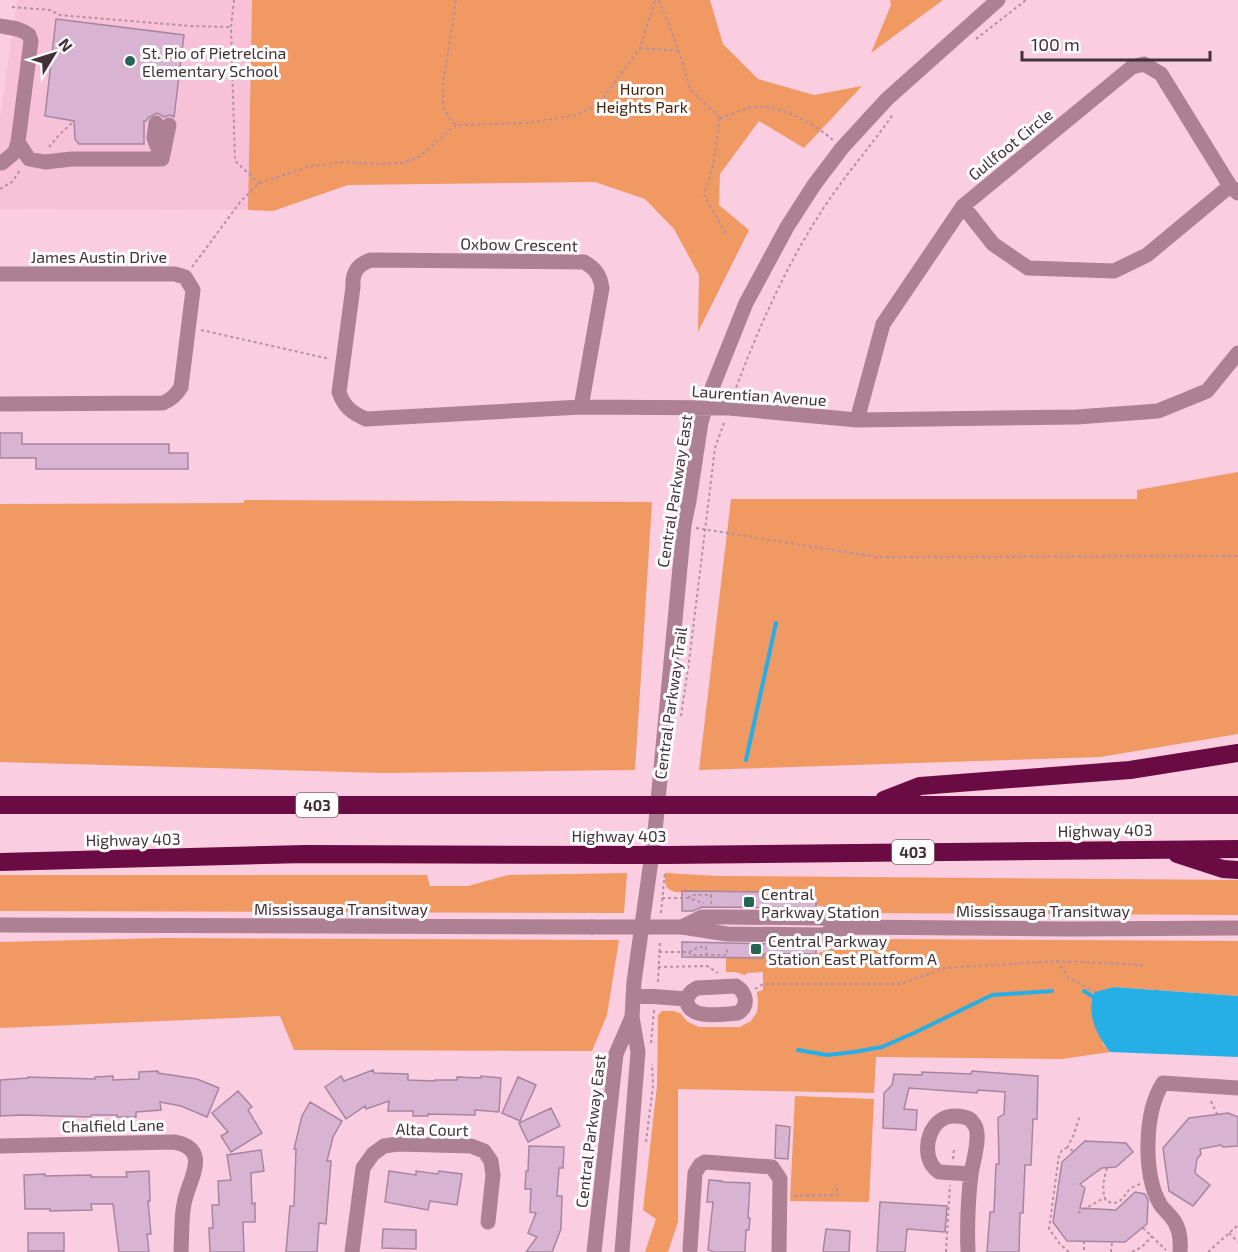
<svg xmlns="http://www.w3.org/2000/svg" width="1238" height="1252" font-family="'Exo 2',sans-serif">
<rect width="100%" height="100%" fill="#fbcde0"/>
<!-- built -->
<path fill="#f7c1d8" d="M17 0H252L248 210 0 209V118Z"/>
<!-- green -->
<path fill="#f09963" d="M252 0H710L723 44 758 79 814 95 862 86 804 148 759 121 720 174 719 205 749 230 698 332 699 275 674 229 645 199 595 182 348 185 273 211 248 210Z
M890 0H943L871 53 891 5Z
M1238 472V734L1100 757 699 770 731 499H1137V490Z
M245 500 652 502 635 770 382 773 0 762V504L243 503Z
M627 873 624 913 0 911V875H427L430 886H468L508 875Z
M665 873 717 876 1238 880V915L855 913 816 905V899L763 898V892H675C664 888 665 885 665 873Z
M165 938 592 940H619L607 1015 592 1051 294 1050 280 1016 0 1028V942Z
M860 939 1238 941V996L1115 987 1100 991 1103 1044 1110 1052 1062 1059 876 1057 874 1093 678 1089V1222L668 1252H645L656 1219 643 1210 657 1086 658 1015 662 1011H673L680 1013 688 1022 699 1027H740L751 1021 757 1012 758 1002 757 992 763 990V972L747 973 745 975 735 972H726V958H763V954H816Z
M795 1096 874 1099 869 1202 790 1201Z"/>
<!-- water -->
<path fill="#26afe6" d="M1114 987 1238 996V1057L1110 1052C1097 1036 1085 1012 1095 992Z"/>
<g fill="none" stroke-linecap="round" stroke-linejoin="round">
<!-- stream -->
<path stroke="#26afe6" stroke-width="4" d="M746 760 776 623
M1084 991 1095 998
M798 1050 827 1055 854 1052 882 1047 916 1032 992 995 1052 991"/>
</g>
<!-- building -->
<path fill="#d8b4d2" stroke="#a785a1" stroke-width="1.5" d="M56 19 184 35 174 117 170 115 164 117 157 113 149 117 146 121H144V144H79L75 139 74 121 45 116Z
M0 433H22V444H169V453H188V469H36V458H0Z
M682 891 764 892 763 898 816 899V908L702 907 693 911H682Z
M682 942 816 945V954H763V958L682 957Z
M373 1070 374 1073 408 1074V1080L435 1081V1080H457V1077L481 1078V1076L501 1078 499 1112 475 1110V1115L428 1114V1116H413V1111H388L389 1101 366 1109 365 1106 346 1119 325 1087 341 1076 344 1081Z
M158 1071V1073L197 1079 219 1088 207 1117 181 1106 160 1102 161 1110 136 1112V1117H117V1115H91V1117L22 1115 0 1116V1080L28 1078V1077L95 1079V1077L113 1076V1080L139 1079V1072Z
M972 1071 1038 1076 1037 1119H1033L1031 1165H1025L1023 1213H1020L1019 1252H987L990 1212H994L996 1164H999L998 1118 1004 1114 1005 1092 978 1090 977 1093 909 1088 904 1109 917 1110 916 1130 883 1128 884 1093 892 1085 894 1074 922 1075V1072L971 1074Z
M518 1077 536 1085 520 1121 502 1113Z
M238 1091 252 1107 248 1110 262 1133 231 1152 221 1136 228 1132 212 1113Z
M310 1102 342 1121 333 1137 327 1161H331L326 1224 319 1223 317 1252H286L290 1206H294L296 1149H294L302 1116Z
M551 1108 560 1126 528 1142 519 1123Z
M1228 1113 1238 1117V1146L1223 1147 1221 1145 1200 1149 1201 1154 1197 1159 1195 1173 1210 1185 1193 1206 1169 1191 1163 1148 1189 1118Z
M776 1125 790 1127 788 1159 775 1158Z
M1085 1141 1126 1143 1133 1152 1116 1167 1102 1168 1080 1184 1085 1188 1080 1208 1116 1210 1135 1192 1145 1194 1148 1200 1147 1224 1125 1242 1067 1241 1053 1222 1062 1162Z
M529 1146 564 1147 563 1168H559L557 1196H562L561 1229 552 1252H526L537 1237 528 1233 536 1213 530 1212 531 1189H525L526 1171H528Z
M261 1150 264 1171 251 1173 252 1204 255 1203V1222H243L244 1252H210L209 1228H213L212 1205H219L218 1181 231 1180 227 1155Z
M149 1171 150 1201H148L151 1234H147L149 1252H119L113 1204H91L92 1210 50 1211V1209H25L24 1175 45 1174V1176L91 1175V1177H127L126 1172Z
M389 1171 416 1175V1171L438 1174 439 1171 462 1174 457 1205 430 1201 428 1210 385 1202Z
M709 1180 722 1181V1182L750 1183 748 1218H750L749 1230H746L745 1252H712V1251L708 1250 713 1202H707Z
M880 1202 947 1206 945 1232 907 1229 905 1252H877Z
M383 1229 416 1230V1249L382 1248Z
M826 1229 850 1231 849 1252H823Z
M28 1233H64V1251H28Z"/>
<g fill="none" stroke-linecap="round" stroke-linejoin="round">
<!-- path -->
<path stroke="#b591a0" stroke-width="2" stroke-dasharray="3 3" stroke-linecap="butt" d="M234 0 231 27 235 161 259 183
M456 0 443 85V107L450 119 456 125
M659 0 679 51 690 89 720 118
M12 7 50 10 60 15 190 26 231 27
M976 39 1026 0
M640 48 679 51
M720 118C731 115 746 107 757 107 781 105 816 125 833 140
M720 118 712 171 704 195 727 236
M49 147 59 135 74 121
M0 189 12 182 21 169
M192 267 241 201 259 183 308 167 341 162 378 164 402 163 419 157 456 125 526 123 577 115 591 108 604 97 640 48 655 0
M201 330 330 359
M734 393C760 324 789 258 831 197 851 168 874 142 894 113
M696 528 877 557 1238 556
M681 716 689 662 715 448 724 423
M662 898H688L704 903
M688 898 691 895H711V904
M661 913 665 871
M659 952H689L691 955H727V947
M689 952 699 947H706V955
M1057 961 1069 978 1095 992
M658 967 707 966 718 973
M658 982 660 940
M755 989 763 984H901L944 968 1057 961 1145 965
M651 1043 654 1010
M1211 1101 1217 1114
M646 1142 653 1086 652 1064
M1067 1148 1074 1134 1080 1115
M953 1159 954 1149
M1107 1168C1104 1179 1101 1189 1106 1201 1122 1207 1122 1196 1131 1188 1132 1187 1138 1185 1140 1184
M794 1196 838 1195 836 1184
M1078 1213 1105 1197
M1143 1228 1166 1250
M1229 1233 1238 1242
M1084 1241V1252
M946 1252 950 1185
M1069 1252 1060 1244 1049 1229 1059 1155 1063 1149 1067 1148 1074 1151
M1111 1252 1112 1242
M1132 1252 1142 1247 1152 1236
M1208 1252 1238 1225"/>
<!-- minor -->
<path stroke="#ad8093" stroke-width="15" d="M0 26C11 28 20 28 29 35L31 41 18 142 15 152 2 163H0
M156 123 154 138 162 159
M18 142 29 159 45 162 72 159H162
M162 159 169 125
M963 206 993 244 1028 268 1114 271 1147 255 1230 186
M0 274H175L185 277 193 290 181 387C176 395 172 399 163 403L0 404
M581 407 602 288C600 275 596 269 584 262L371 260C358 264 352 272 353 287L339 392C344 407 352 413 366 419L581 407 729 408 857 420 1077 417 1158 411 1207 391 1238 353
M857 420 883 324 963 206 1132 67 1144 64 1161 74 1230 186 1238 193
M0 925 592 927
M682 927 727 934 823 935 848 927 1068 929 1238 928
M682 927 702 917H726L823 918 848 927
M736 986C747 993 749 1006 738 1013 724 1014 692 1020 687 1003 686 996 691 991 697 988Z
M633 995 687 999
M0 1146 174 1142C213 1149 188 1180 184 1204 181 1219 182 1236 181 1252
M690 1249 695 1173 700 1165 705 1162 772 1167 780 1179 779 1252
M352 1252 363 1168 373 1154 384 1146 398 1144 471 1146 484 1151 491 1161 493 1175 488 1222
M594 1252 616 1054 632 1017
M622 1252 638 1052 632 1017 634 982 655 832 684 525 689 501 701 422 710 393 746 303 787 227 814 185 842 148 887 99 998 0
M968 1252C967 1226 968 1199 971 1174 973 1161 980 1140 976 1128 976 1126 972 1122 971 1120 967 1117 959 1116 954 1116 931 1116 921 1148 932 1165 934 1168 936 1170 939 1172L971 1174
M1180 1252C1181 1239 1180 1228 1172 1218 1168 1213 1163 1209 1160 1204 1143 1174 1144 1112 1163 1083L1238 1088"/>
<!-- highway -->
<path stroke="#6a0b43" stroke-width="18" d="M884 800 920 786 1130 770 1238 753
M0 805H635
M673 805H1238
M1177 854 1223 869 1238 870
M667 855 1238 849
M0 862 306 854 629 855"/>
<!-- minor-bridge -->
<path stroke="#ad8093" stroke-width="15" d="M592 927H682"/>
<!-- highway-bridge -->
<path stroke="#6a0b43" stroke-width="18" d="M635 805H673
M629 855H667"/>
</g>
<!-- markers -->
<g fill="#256554" stroke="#fdfdfd" stroke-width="2">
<circle cx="130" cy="61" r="6"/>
<rect x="743" y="896" width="12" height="12" rx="3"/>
<rect x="750" y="943" width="12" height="12" rx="3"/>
</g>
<g text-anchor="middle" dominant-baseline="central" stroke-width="6" stroke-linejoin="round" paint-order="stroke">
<!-- shield labels -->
<g fill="#fdfdfd" stroke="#7b6e73" stroke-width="1.5">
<rect x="296" y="793" width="42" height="24" rx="4.5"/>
<rect x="892" y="840" width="42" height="24" rx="4.5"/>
</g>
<g font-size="15" font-weight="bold" fill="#433138">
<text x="317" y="805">403</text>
<text x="913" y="852">403</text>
</g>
<!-- poi labels -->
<g font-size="16" fill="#433138" stroke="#fdfdfd" text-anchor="start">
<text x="142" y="52">St. Pio of Pietrelcina<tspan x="142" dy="18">Elementary School</tspan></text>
<text x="761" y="893">Central<tspan x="761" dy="18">Parkway Station</tspan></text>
<text x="768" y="940">Central Parkway<tspan x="768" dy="18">Station East Platform A</tspan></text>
</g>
<!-- park labels -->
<g font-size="16" fill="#4a250d" stroke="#fdfdfd">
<text x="642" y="88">Huron<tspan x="642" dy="18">Heights Park</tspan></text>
</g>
<!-- street labels -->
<g font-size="16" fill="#433138" stroke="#fdfdfd">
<text transform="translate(1010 144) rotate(-39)">Gullfoot Circle</text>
<text transform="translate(519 244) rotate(1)">Oxbow Crescent</text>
<text x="99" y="256">James Austin Drive</text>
<text transform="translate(759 395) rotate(4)">Laurentian Avenue</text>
<text transform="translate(674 491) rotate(-81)">Central Parkway East</text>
<text transform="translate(670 703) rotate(-82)">Central Parkway Trail</text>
<text transform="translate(1105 830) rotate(-1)">Highway 403</text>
<text x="619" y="835">Highway 403</text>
<text transform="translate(133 839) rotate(-1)">Highway 403</text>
<text x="341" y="908">Mississauga Transitway</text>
<text x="1043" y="910">Mississauga Transitway</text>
<text transform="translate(113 1125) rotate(-1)">Chalfield Lane</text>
<text transform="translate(432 1129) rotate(1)">Alta Court</text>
<text transform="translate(590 1131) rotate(-83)">Central Parkway East</text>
</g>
</g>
<!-- north arrow -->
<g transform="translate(54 54) rotate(52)" stroke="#fdfdfd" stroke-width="4.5" paint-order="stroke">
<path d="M0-4.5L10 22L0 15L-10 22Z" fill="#433138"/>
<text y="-9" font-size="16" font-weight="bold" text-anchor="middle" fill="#433138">N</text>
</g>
<!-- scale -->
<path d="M1022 51v9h188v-9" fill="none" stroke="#433138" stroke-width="3"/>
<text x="1031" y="51" font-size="18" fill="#433138" stroke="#fdfdfd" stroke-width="4.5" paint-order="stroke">100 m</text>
</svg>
